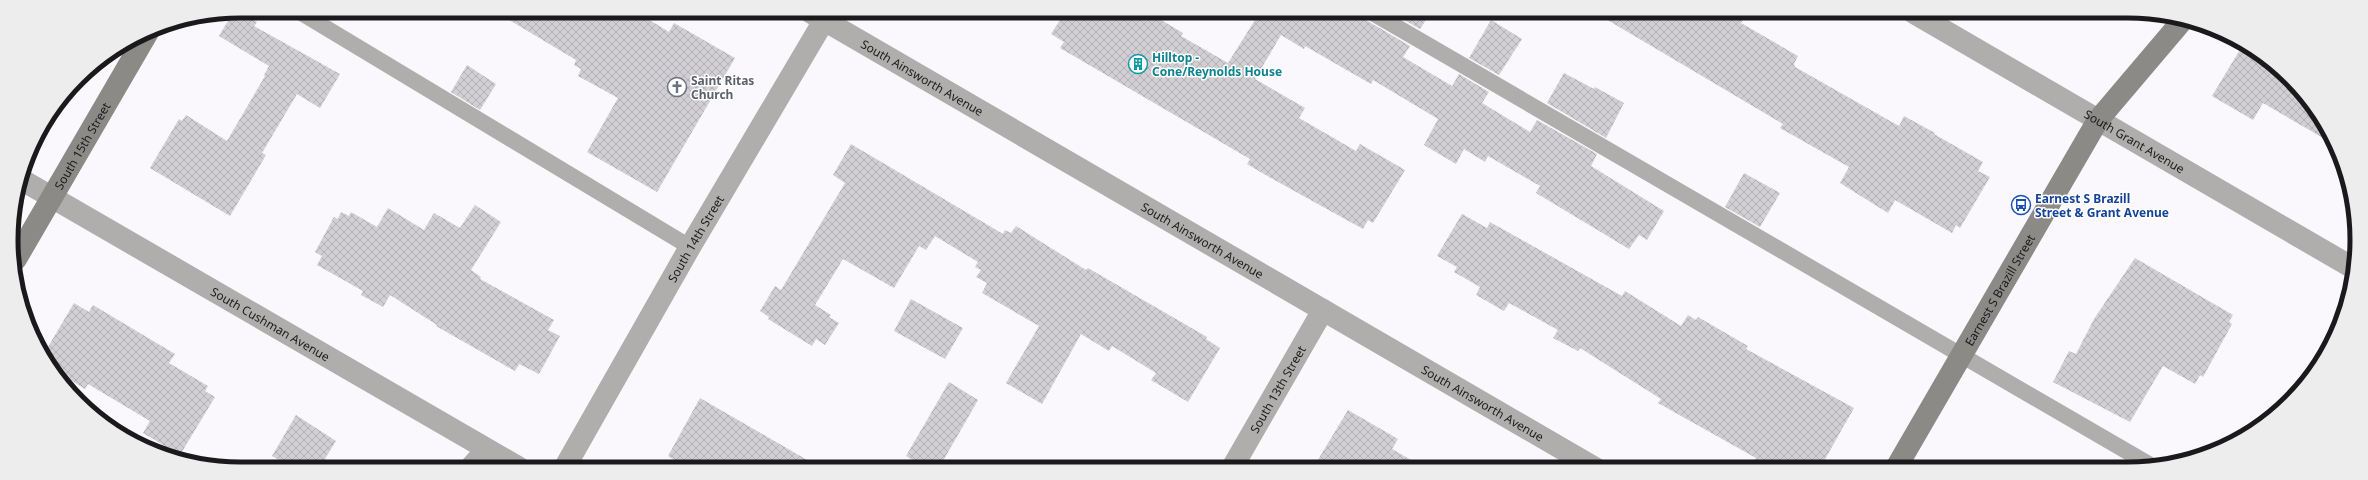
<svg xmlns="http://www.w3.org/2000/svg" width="2368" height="480" font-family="'Noto Sans',sans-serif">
<defs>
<pattern id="building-cross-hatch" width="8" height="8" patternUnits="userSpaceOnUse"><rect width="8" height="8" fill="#d1cfd4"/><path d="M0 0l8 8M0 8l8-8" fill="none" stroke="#b3b1b5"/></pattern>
</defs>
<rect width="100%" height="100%" fill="#faf8fd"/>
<!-- building -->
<path fill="url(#building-cross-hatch)" d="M238 11 257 22 254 26 340 74 320 108 297 94 262 153 266 155 230 216 150 168 179 119 182 121 186 115 227 141 265 76 264 75 269 66 219 36 233 12Z
M494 11H635L669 32 674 23 735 58 657 192 587 152 618 98 578 76 581 69 574 65 576 60Z
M1065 12H1132L1147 21 1151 14 1183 33 1181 36 1228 63 1255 20 1242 12H1362L1366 20 1410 46 1403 57 1452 86 1459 74 1489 92 1482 103 1530 132 1537 120 1597 154 1591 166 1664 211 1647 240 1639 235 1629 249 1536 193 1540 186 1488 156 1485 162 1464 149 1456 164 1424 145 1438 119 1373 80 1371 84 1305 46 1304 49 1281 35 1255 79 1305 108 1299 118 1356 151 1360 144 1405 170 1373 223 1368 220 1363 229 1269 177 1247 164 1250 159 1060 48 1064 42 1051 34Z
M1390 12H1431L1420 29Z
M1594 12 1747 13 1741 23 1798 56 1794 64 1795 67 1899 126 1904 116 1935 133 1934 134 1983 162 1978 171 1990 177 1960 228 1956 225 1952 233 1895 200 1888 213 1840 183 1849 167 1780 128 1783 124Z
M1491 20 1522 39 1499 75 1469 58Z
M2244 43 2310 100 2330 142 2263 103 2253 120 2212 96Z
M467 65 496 84 480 110 451 92Z
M1564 73 1594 89 1595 87 1624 103 1606 138 1547 103Z
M851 144 1003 234 1005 230 1011 233 1016 226 1086 270 1088 268 1207 337 1206 339 1220 348 1188 402 1151 380 1156 373 1112 346 1109 351 1081 334 1042 404 1006 383 1039 326 982 293 987 283 976 277 981 270 975 267 978 262 935 236 926 250 919 246 894 288 843 259 815 305 831 315 829 317 839 323 825 345 816 339 812 346 768 319 769 317 760 311 775 286 781 290 845 183 833 175Z
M1744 173 1780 193 1760 227 1725 207Z
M475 205 501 222 471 270 481 277 480 279 554 320 548 330 560 336 539 374 519 364 515 371 436 326 437 325 390 295 383 307 361 295 363 291 317 265 322 256 315 252 334 217 338 219 341 212 349 216 351 212 377 227 388 208 424 230 434 213 460 228Z
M1462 214 1487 228 1490 222 1622 296 1625 291 1681 326 1688 315 1696 320 1698 317 1748 346 1746 349 1854 408 1820 468H1751L1756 458 1658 403 1661 399 1580 348 1578 351 1553 338 1558 330 1509 303 1504 311 1476 295 1480 287 1454 272 1457 267 1437 256Z
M2135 258 2233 315 2229 322 2232 324 2203 377 2200 375 2195 384 2163 366 2130 422 2053 382 2069 351 2076 354 2094 319Z
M911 299 963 328 945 359 894 331Z
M74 303 89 312 93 305 175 354 169 363 208 386 205 391 215 397 180 455 143 433 150 421 88 384 85 389 72 381 67 389 45 352Z
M949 382 978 400 939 468H926L906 456Z
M700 398 821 468 686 467 668 456Z
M1348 410 1398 439 1392 449 1425 468H1313Z
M296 415 336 441 320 467H292L272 456Z"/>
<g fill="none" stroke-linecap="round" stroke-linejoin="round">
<!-- lane -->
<path stroke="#afaeac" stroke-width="16" d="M298 11 690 247
M1371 12 2152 466"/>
<!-- street -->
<g stroke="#afaeac" stroke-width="22">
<path id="s1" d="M810 12 1595 468"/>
<path id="s2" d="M1914 13 2355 269"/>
<path id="s3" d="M22 180 518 467"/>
<path d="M471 467 486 450"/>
<path id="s4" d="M565 467 690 247 829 12"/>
<path id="s5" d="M1232 468 1323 310"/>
</g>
<!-- secondary -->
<g stroke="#8c8a87" stroke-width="22">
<path id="s6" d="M16 259 148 32"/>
<path id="s7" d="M1896 468 2098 120 2182 21"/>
</g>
</g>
<!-- icons -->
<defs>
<symbol id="building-ring" viewBox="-11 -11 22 22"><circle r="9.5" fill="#fff" stroke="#0f9aa8" stroke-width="1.5"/><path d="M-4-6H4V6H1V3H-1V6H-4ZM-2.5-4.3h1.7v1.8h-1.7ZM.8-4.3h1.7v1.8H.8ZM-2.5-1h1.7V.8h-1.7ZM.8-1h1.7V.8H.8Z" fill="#0f9aa8"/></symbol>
<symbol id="church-ring" viewBox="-11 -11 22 22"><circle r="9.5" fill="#fff" stroke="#6b7280" stroke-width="1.5"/><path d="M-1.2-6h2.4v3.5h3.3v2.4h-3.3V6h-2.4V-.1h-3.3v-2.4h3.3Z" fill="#6b7280"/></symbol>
<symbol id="bus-ring" viewBox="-11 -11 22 22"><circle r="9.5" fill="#fff" stroke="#1a4fb4" stroke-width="1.5"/><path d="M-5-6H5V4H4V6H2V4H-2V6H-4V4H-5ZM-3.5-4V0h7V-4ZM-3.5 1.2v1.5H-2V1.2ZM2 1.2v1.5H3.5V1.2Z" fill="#1a4fb4"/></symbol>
</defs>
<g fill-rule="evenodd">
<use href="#building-ring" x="1127" y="53" width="22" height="22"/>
<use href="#church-ring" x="666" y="76" width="22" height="22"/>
<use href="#bus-ring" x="2010" y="194" width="22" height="22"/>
</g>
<g text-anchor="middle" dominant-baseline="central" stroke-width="3" stroke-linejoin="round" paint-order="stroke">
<!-- culture labels -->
<g font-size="12" font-weight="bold" fill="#0d838f" stroke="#fff" text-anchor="start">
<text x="1152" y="57">Hilltop -<tspan x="1152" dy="14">Cone/Reynolds House</tspan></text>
</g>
<!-- street labels -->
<g font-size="12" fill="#1a191b" stroke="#fff">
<text stroke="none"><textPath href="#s1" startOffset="130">South Ainsworth Avenue</textPath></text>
<text stroke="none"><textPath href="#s2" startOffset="255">South Grant Avenue</textPath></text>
<text stroke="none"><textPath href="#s6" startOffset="131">South 15th Street</textPath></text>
<text stroke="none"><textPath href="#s4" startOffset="263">South 14th Street</textPath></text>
<text stroke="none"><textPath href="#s1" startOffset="454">South Ainsworth Avenue</textPath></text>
<text stroke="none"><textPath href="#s7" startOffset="206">Earnest S Brazill Street</textPath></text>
<text stroke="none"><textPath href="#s3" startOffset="287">South Cushman Avenue</textPath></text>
<text stroke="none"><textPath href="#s5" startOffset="91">South 13th Street</textPath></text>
<text stroke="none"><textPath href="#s1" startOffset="778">South Ainsworth Avenue</textPath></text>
</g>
<!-- worship labels -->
<g font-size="12" font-weight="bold" fill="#5b616d" stroke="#fff" text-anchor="start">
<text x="691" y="80">Saint Ritas<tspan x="691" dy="14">Church</tspan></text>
</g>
<!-- transit labels -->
<g font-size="12" font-weight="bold" fill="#164399" stroke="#fff" text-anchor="start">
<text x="2035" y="198">Earnest S Brazill<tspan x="2035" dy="14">Street &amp; Grant Avenue</tspan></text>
</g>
</g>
<!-- crop -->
<path d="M0 0H2368V480H0ZM240 18H2128A222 222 0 0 1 2350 240V240A222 222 0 0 1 2128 462H240A222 222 0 0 1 18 240V240A222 222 0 0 1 240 18Z" fill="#ededed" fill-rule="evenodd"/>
<path fill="none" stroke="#1a191b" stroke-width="5" d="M240 18H2128A222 222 0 0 1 2350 240V240A222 222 0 0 1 2128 462H240A222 222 0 0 1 18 240V240A222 222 0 0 1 240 18Z"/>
</svg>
